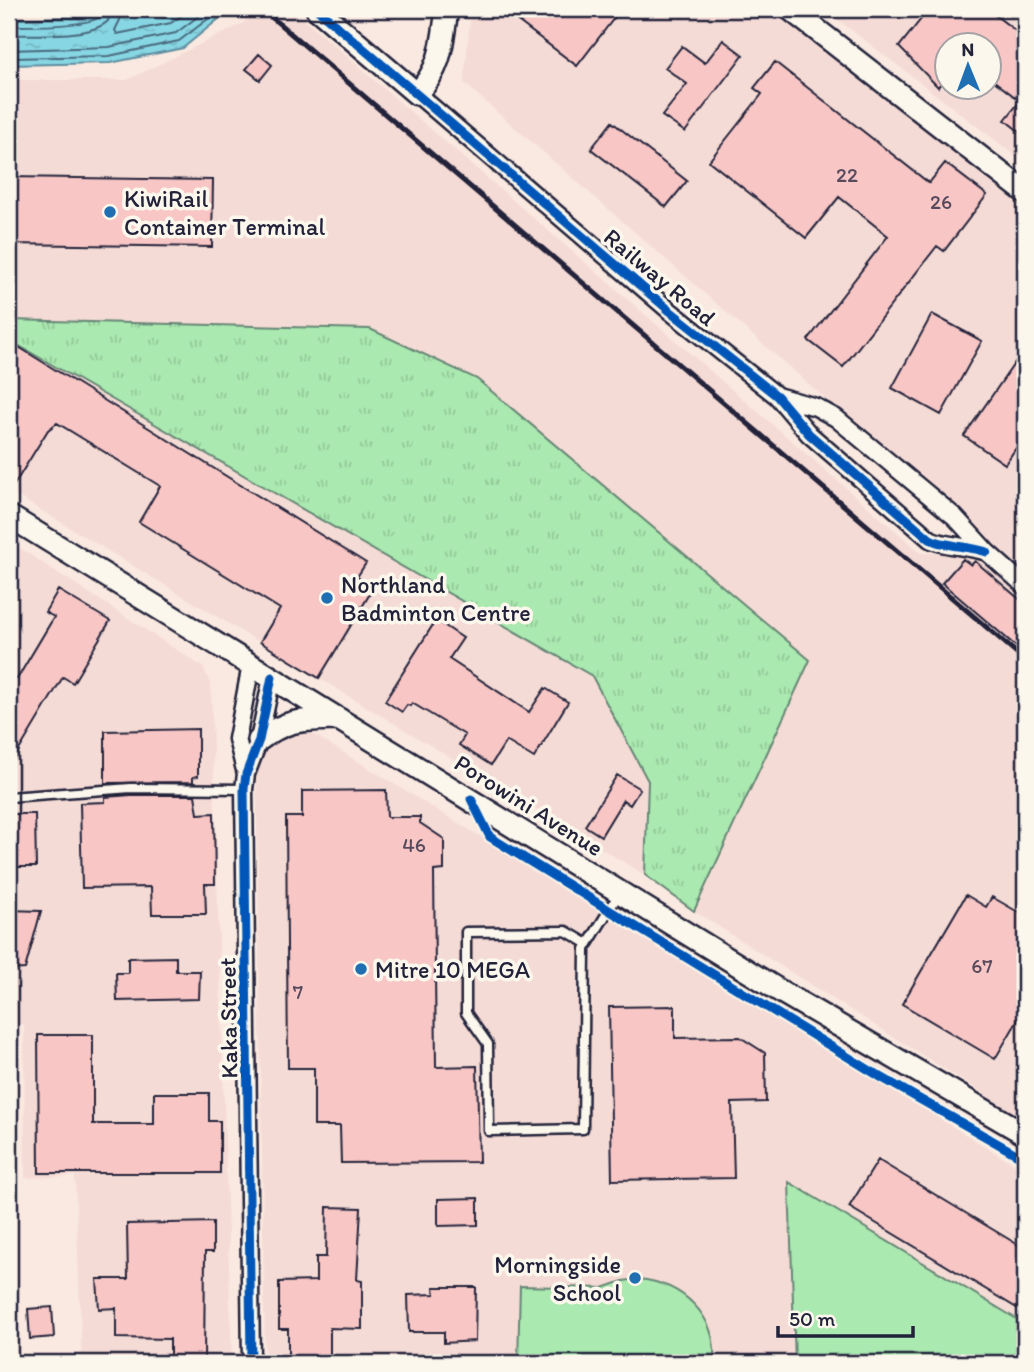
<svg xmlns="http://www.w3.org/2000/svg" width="1034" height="1372" font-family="Itim,sans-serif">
<defs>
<pattern id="grass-tufts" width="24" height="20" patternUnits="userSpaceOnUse" patternTransform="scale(1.75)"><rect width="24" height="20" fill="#aae9b0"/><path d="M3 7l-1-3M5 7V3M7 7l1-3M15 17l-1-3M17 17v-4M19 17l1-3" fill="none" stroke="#92c898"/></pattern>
<pattern id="water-ripples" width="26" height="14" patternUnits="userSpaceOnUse" patternTransform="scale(1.75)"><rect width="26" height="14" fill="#87d6e3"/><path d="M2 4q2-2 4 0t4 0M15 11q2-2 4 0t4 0" fill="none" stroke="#74b7c4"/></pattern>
</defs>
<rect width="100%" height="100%" fill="#fae9e0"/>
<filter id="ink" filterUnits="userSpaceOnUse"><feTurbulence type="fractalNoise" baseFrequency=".0143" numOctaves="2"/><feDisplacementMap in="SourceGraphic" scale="14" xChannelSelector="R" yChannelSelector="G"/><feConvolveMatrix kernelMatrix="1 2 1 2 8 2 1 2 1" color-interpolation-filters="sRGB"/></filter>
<g filter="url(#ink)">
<!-- built -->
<path fill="#f5dbd5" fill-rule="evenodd" d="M258 9H292L921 553 974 552 1025 601V1120L694 911 810 660 477 379 370 329 9 320V80H127L242 24Z
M471 9H782L1025 202V573L464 83Z
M824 9H1025V163ZM946 46H988V88H946Z
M9 340 592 677 648 781 645 875 9 491Z
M9 541 203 667 211 685 232 1363H82L75 1176 25 1178 24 1024H9Z
M295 723 1025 1171V1324L789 1182 795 1363H265L256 751Z"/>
<!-- grass -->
<path fill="url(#grass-tufts)" stroke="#668676" stroke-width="2" d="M9 320 370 329 477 379 810 660 694 911 645 875 648 781 592 676 9 340Z"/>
<!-- green -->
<path fill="#aae9b0" stroke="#668676" stroke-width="2" d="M789 1182 1025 1324V1363H795Z
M638 1279C683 1283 718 1316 714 1363H518L520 1286 603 1288 623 1281Z"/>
<!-- water -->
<path fill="url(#water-ripples)" stroke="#5f8ea0" stroke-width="2" d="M111 9H231L183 48 110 63 9 65V19L73 17Z"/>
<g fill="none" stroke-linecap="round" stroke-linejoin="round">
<!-- shore -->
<path stroke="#4a6a7e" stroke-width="2" d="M122 9 120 20 115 30 117 34 171 23 191 9
M9 26C28 26 83 27 98 18 103 15 102 14 103 9
M9 35C33 34 91 38 108 21L111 9
M9 50 109 47 176 33 208 9
M9 58 109 56 179 41 221 9"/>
</g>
<!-- building -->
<path fill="#f8c7c5" stroke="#22223b" stroke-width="2" d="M502 9H621L577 66Z
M929 9H1000L995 15 1025 38V136L1005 120 1020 101 989 77V46H947V76L938 87 899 47Z
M723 40 743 55 685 132 662 116 687 84 665 68 682 46 705 63Z
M259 54 272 65 260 80 246 69Z
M775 62 929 183 945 163 987 195 944 251 937 246 843 367 808 340 888 236 839 197 806 238 709 161 762 94 754 88Z
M612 122 687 181 666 207 591 149Z
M9 177 213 180 212 247 9 244Z
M932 314 982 341 941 415 892 388Z
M9 341 366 563 357 577 374 587 319 678 260 642 280 609 139 522 160 486 57 423 48 430 9 493Z
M1025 348V435L1005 464 964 436Z
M963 559 971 565 975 561 1025 604V654L942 583Z
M58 590 110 621 73 683 63 677 9 767V674L17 679 54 617 45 612Z
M436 620 463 638 449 659 529 712 545 688 568 702 534 758 506 741 491 765 459 745 465 735 412 703 410 706 407 705 402 712 385 701Z
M198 729V776L193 777V782L105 783V731Z
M617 775 640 789 630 805 623 800 601 836 585 826Z
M386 790 387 817H420V823L444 839V870L434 871 436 1067 477 1066 479 1162 341 1163 340 1126H314V1068H288L286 817H302V791Z
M131 795H195L198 814 214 813 215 884H205L206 914H152L151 887 82 888 80 803 105 802V797Z
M9 814H35L36 867H9Z
M966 895 986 907 992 897 1025 916V1008L995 1059 902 1004Z
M9 910 41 911 25 969 9 970Z
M176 957V971H200L199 999 117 1001 116 973H128V958Z
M675 1006V1038L740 1037 765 1053 766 1102 732 1103 734 1178 612 1180 609 1007Z
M38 1035H93V1124H154V1093H209V1121H220V1173H39Z
M878 1160 1025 1249V1313L849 1207Z
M478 1198V1225L438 1226V1199Z
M327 1207 361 1208 357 1280 362 1281V1329L330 1328V1363H288V1329H279V1282L316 1281V1257H326Z
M213 1222V1252H205L204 1363H170V1339L116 1338V1308L99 1309 97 1279H128L127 1224Z
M434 1287H476L475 1341 444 1343V1332H409L408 1295 435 1294Z
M52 1307 54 1337 30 1339 28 1309Z"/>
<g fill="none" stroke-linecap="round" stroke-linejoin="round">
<defs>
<path id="lane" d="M9 797 131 788 244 789
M588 944 566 931 466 932V1013L488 1044 489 1131 583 1129 585 949 588 944 620 892"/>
<path id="street" d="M417 94 670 311 777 396 809 434 930 539C942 546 970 546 987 552
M777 396 816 407 836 418 955 517 987 552 1025 586
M246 774 237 739 251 665
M251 1363 244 789 246 774 259 740 272 677"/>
<path id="secondary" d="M317 9 417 94C442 67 442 44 447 9
M790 9 1025 192
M9 516 785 994 1025 1134
M259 740C288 718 305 720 339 719"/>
</defs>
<!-- lane casing -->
<use href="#lane" stroke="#22223b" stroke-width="13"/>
<!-- street casing -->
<use href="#street" stroke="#22223b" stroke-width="21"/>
<!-- secondary casing -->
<use href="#secondary" stroke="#22223b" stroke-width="26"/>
<!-- lane -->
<use href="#lane" stroke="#fbf7ec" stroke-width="8"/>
<!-- street -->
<use href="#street" stroke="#fbf7ec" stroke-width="16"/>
<!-- secondary -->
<use href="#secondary" stroke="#fbf7ec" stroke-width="21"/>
<!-- rail -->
<path stroke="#22223b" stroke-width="5" d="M262 9 1025 660"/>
<defs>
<path id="cycleway" d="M317 9 670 311 777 396 809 434 930 539C942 546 970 546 987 552
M471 799 490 837 879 1076 1025 1159
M251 1363 244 789 246 774 259 740 272 677"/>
</defs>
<!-- cycleway casing -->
<use href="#cycleway" stroke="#fbf7ec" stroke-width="13"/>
<!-- cycleway -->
<use href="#cycleway" stroke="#0057b8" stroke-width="9"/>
</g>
</g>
<!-- markers -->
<g fill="#1f6fb2" stroke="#fbf7ec" stroke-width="2.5">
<circle cx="110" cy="212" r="7"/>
<circle cx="327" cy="598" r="7"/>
<circle cx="361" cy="969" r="7"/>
<circle cx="635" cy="1278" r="7"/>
</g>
<g text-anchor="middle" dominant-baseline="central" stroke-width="7" stroke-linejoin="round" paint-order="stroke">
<!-- number labels -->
<g font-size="21" fill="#584b5e">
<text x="847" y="174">22</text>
<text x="941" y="201">26</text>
<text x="414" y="844">46</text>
<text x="982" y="965">67</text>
<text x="298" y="991">7</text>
</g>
<!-- poi labels -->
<g font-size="24" fill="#22223b" stroke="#fbf7ec" text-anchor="start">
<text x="124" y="198">KiwiRail<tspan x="124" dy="28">Container Terminal</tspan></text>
<text x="341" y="584">Northland<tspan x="341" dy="28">Badminton Centre</tspan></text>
<text x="375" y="969">Mitre 10 MEGA</text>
<text x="621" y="1264" text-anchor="end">Morningside<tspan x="621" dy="28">School</tspan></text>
</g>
<!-- street labels -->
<g font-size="24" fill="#22223b" stroke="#fbf7ec">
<text transform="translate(660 277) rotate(40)">Railway Road</text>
<text transform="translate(529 805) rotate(32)">Porowini Avenue</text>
<text transform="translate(228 1018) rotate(-91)">Kaka Street</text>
</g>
</g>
<!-- margin -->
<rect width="1034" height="1372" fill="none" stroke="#fbf7ec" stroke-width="35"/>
<rect x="18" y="18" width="999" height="1337" fill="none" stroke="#22223b" stroke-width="2.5" filter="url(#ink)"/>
<!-- north arrow -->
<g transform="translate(968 66) rotate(359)"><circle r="33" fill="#fbf7ec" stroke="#a4a2a5" stroke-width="2"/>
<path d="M0-5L12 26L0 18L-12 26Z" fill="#1f6fb2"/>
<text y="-10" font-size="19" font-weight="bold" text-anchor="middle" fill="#22223b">N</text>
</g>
<!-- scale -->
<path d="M778 1326v10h135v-10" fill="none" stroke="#22223b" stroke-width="3.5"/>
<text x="789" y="1326" font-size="21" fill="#22223b" stroke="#fbf7ec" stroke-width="5" paint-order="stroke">50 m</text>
</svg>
